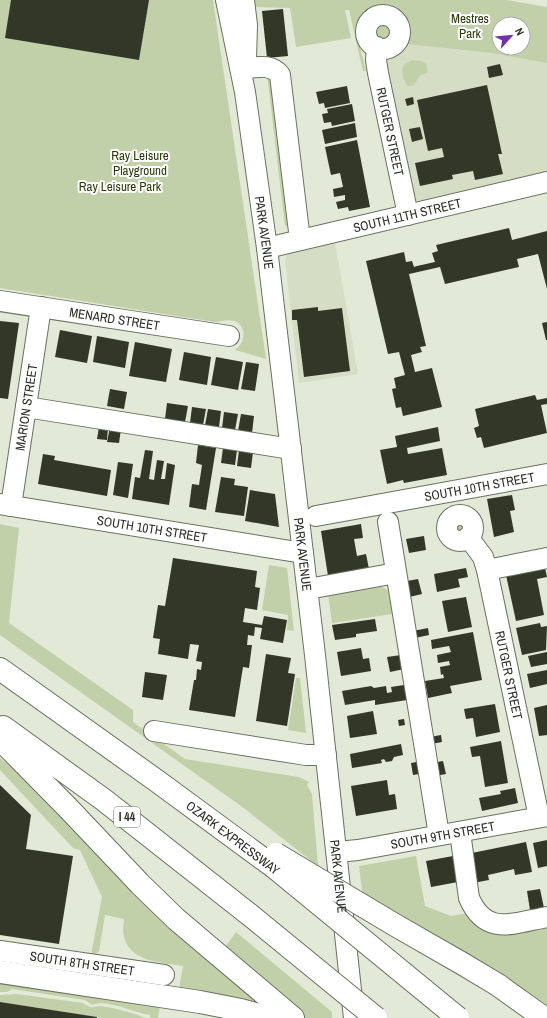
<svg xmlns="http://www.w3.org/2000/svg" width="547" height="1018" font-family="'Archivo Narrow',sans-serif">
<rect width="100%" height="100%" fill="#e2e9d6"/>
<!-- built -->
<path fill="#d5dec5" d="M406 44 491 53 547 63V172L420 202 415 200 385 66 388 61 394 57Z
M335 242 358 374 299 383 285 260 286 256 289 253Z"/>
<!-- green -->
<path fill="#c1d0a9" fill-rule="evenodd" d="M0 0H213L266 359 235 350C245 343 248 326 234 321 228 319 221 322 215 322L0 288Z
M254 0H506L547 7V63L491 53 406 44C415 27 404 2 383 4 378 4 373 7 369 9 362 13 358 21 358 28 357 42 363 57 366 71H363L349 10H345L351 38 296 47 290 8 254 7ZM499 24H523V48H499Z
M375 31a8 8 0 1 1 16 0a8 8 0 1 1-16 0Z
M413 60 421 61 426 64 428 72C426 73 423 74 421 75 415 80 417 87 407 86 401 75 398 64 413 60Z
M267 74 271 75 292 225 285 226Z
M451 527a8 8 0 1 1 16 0a8 8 0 1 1-16 0Z
M0 524 19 528 9 623 133 710V722L185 759 299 777 309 782 307 785 312 794 318 866 241 806 0 635Z
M269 565 287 568 294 631 287 630 288 615 262 610Z
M377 585C393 590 394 598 399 613L332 623 328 593Z
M296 678H300L306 733 288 730Z
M0 758 21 774 271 1009 179 989 183 966C159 962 126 962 123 931 123 927 124 922 124 919L105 915 99 951 96 954 91 955 102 897 80 850 73 848 0 770Z
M416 856 425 906 451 916 469 913 547 923V1013L363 898 359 866Z
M236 932 332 1012V1018H305L223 950Z
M0 982 160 1005 158 1018H150V1015C133 1012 118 1004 101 1003 98 1003 95 1004 92 1005L85 1000 12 989 7 992H0Z
M17 994 83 1003C92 1010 93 1006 101 1006 111 1007 138 1014 145 1018H102L0 1002V995Z"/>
<!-- building -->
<path fill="#323728" d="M11 0H149L139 60 5 38Z
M283 9 288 56 267 58 262 11Z
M500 64 503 75 489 78 487 67Z
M487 85 502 154H498L503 174 475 180 473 171 452 175 453 179 420 186 415 163 444 157 442 148 428 151 417 100Z
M347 86 350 103 325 108 324 103 319 104 316 92Z
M413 97 414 104 407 106 405 99Z
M352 104 355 121 332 126 331 122 324 123 322 114 328 113 327 109Z
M355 123 357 137 325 144 322 130Z
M420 127 423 139 412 142 409 129Z
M357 140 370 207 349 211 348 207 338 209 336 202 345 200V195L334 197 333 189 343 187 340 173 331 175 325 147Z
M509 228 512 240 547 231V289L538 254 517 259 519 267 445 284 440 267 409 274 426 346 420 347 422 352 411 355 415 372 432 368 442 407 403 416 401 407 396 408 392 389 396 388 394 378 405 375 399 352 388 354 366 261 404 252 406 262 412 261 414 267 417 266 435 262 432 253 438 251 436 245Z
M318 307V311L342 308 350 371 304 377 297 320H292V310Z
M0 321 19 323 8 399 0 398Z
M547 322V340H546L542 323Z
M60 330 92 336 87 363 55 357Z
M97 336 129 342 125 368 93 362Z
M135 342 172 349 166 382 129 376Z
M184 352 211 357 207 385 179 380Z
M216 357 243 362 238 390 211 385Z
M246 362 259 364 255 391 241 389Z
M110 389 127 392 124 409 107 406Z
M535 395 537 400 547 398V404L541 405 547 433 484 448 481 437 477 438 474 428 479 426 475 409Z
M167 403 188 406 185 422 165 419Z
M192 407 206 409 203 425 190 423Z
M208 409 221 411 219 427 205 425Z
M224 412 238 414 235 430 222 428Z
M241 414 254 416 252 433 238 431Z
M99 427 108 428 107 440 97 439Z
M110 427 121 429 119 443 107 442Z
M438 427 440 441 407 448 408 454 442 448 447 475 404 483 403 480 387 484 380 450 397 447 395 436Z
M198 445 216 448 206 510 189 507 192 484 199 485 202 465 196 463Z
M223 448 237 450 235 465 221 463Z
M145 450 153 451 149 479 154 480 157 460 164 461 161 479H165L167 463 175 465 169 505 132 499 135 477 140 478Z
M239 450 253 452 251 468 237 466Z
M43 454 55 456 54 460 111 470 107 496 38 484Z
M118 462 133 464 128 498 113 495Z
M221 477 235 479 234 485 248 487 244 516 215 512Z
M250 490 275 494 279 527 245 521Z
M512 495 515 510 510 511 514 532 494 537 487 499Z
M361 524 363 538 354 539 357 556 366 554 369 569 328 576 321 531Z
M424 536 426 550 409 553 406 539Z
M173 558 257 571 255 587 260 588 257 610 245 608 243 622 262 625 264 616 287 620 283 643 260 639 262 628 255 627 254 636 248 635 247 645H252L249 668 243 667 235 717 189 710 194 680H196L197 669 201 670 202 662 196 661 199 645 190 644 188 659 158 654 160 639 153 638 158 605 165 606Z
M466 568 468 577 458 579 460 587 437 592 434 574Z
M545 568 547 577 537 579 544 615 516 621 506 575Z
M418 579 422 594 405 598 402 582Z
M466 597 472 627 448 632 442 601Z
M375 619 377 631 356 634V637L335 640 332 625Z
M540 623 541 627 547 626 546 650 522 655 516 628Z
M428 628 429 635 415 638 413 631Z
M473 632 482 680 450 686 452 693 428 698 425 681 444 678 443 674 441 675 440 667 450 665 449 661 438 663 437 655 451 652 449 646 432 649 431 640Z
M361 648 363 659 369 658 371 671 341 676 337 652Z
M547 652V664L531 667 528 656Z
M266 654 291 658 288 673 295 674 287 726 256 721Z
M401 655 404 669 390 672 387 657Z
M547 670V684L530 688 527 674Z
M145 672 167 675 163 700 142 697Z
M404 685 407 700 375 705V700L345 705 342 691 371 686 374 688 386 686 387 693 392 692 391 687Z
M495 704 500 732 476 737 473 718 466 719 464 709Z
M547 705V735L539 736 534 708Z
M373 711 377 734 350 738 347 716Z
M404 719 405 725 399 726 398 720Z
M441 735 442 742 431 744 430 737Z
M501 741 508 783 485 787 480 756 472 757 470 747Z
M401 744 403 755 394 757 392 761 386 762 384 759 381 760 382 763 352 768 350 754Z
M422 761 425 773 413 775 411 763Z
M443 761 446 774 435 776 432 763Z
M387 780 389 795 395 794 397 809 356 816 351 786Z
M0 785 31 815 26 849 73 856 59 944 0 935Z
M515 788 518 803 482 811 479 798 501 794 500 791Z
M547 840V866L538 868 533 843Z
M526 842 532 872 515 875 514 869 488 875 489 880 473 883 467 854Z
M453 856 458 882 431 887 426 861Z
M540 889 544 908 530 910 527 891Z
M0 1002 97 1017V1018H0Z"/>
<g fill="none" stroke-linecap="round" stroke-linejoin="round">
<defs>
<g id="minor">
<path id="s1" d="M226 0 245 92 267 248 315 655 354 1018"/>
<path d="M244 0 247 25 246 60"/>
<circle cx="383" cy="32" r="17"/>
<path id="s2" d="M377 47 376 60 378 73 408 215"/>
<path d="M246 68C258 67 272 64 280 75L300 240"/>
<path id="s3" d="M267 248 547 182"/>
<path id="s4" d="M0 301 229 336"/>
<path d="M26 407 291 449"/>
<path id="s5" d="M0 504 303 553"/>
<path id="s6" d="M11 506 41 307"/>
<circle cx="460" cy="528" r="13"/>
<path id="s7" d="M316 516 547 474"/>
<path d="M388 522 439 835"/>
<path id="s8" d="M468 537 483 557 487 570 539 817"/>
<path d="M487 570 547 558"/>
<path d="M308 589 396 573"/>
<path d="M154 731 306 755H326"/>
<path d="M460 832 469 898C486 937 514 923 547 917"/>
<path id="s9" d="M337 852 358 850 547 816"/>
<path id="s10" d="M0 951 164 975"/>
</g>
<path id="highway" d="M0 669 157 781 274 867
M3 727 104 800 250 915
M0 739 69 809 140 884 176 919 293 1018
M0 972 200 1002 241 1010 269 1018
M498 985 544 1018"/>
</defs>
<!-- minor casing -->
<use href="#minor" stroke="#6a7160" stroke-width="22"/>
<!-- highway casing -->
<use href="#highway" stroke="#6a7160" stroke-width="24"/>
<!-- minor -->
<use href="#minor" stroke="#fff" stroke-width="20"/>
<!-- highway -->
<use href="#highway" stroke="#fff" stroke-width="22"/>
<defs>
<path id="highway-bridge" d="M276 854 395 925 463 964 498 985
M274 867 458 1018
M250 915 376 1018"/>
</defs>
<!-- highway-bridge casing -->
<use href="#highway-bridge" stroke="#6a7160" stroke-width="24" stroke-linecap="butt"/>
<!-- highway-bridge -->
<use href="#highway-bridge" stroke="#fff" stroke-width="22"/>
</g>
<g text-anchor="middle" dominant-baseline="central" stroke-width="4" stroke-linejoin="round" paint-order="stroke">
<!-- shield labels -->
<rect fill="#fff" stroke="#6b6d67" stroke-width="1" x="114" y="807" width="26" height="20" rx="3"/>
<g font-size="12" font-weight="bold" fill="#2b2e26">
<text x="127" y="817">I 44</text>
</g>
<!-- park labels -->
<g font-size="13" fill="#2b390b" stroke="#fff">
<text x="470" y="18">Mestres<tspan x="470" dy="15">Park</tspan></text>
<text x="140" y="155">Ray Leisure<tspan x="140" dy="15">Playground</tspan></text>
<text x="120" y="186">Ray Leisure Park</text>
</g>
<!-- street labels -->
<g font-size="13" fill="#2b2e26" stroke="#fff">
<text stroke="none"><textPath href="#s2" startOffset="86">RUTGER STREET</textPath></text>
<text stroke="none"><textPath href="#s3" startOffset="144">SOUTH 11TH STREET</textPath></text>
<text stroke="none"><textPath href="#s1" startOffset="236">PARK AVENUE</textPath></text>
<text stroke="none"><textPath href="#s4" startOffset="116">MENARD STREET</textPath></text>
<text stroke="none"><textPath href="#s6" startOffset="100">MARION STREET</textPath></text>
<text stroke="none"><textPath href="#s7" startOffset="166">SOUTH 10TH STREET</textPath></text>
<text stroke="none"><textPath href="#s5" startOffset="154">SOUTH 10TH STREET</textPath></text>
<text stroke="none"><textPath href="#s1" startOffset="560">PARK AVENUE</textPath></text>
<text stroke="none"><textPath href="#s8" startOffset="146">RUTGER STREET</textPath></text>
<text stroke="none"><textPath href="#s9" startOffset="107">SOUTH 9TH STREET</textPath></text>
<text transform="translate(233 838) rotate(37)">OZARK EXPRESSWAY</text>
<text stroke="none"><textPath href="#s1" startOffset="884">PARK AVENUE</textPath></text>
<text stroke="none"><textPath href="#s10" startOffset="83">SOUTH 8TH STREET</textPath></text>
</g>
</g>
<!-- north arrow -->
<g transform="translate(511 36) rotate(63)"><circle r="19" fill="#ffffff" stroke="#aaaba8"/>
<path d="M0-3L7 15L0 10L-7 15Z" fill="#7132a8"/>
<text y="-6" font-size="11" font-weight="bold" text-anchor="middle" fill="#2b2e26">N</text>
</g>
</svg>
